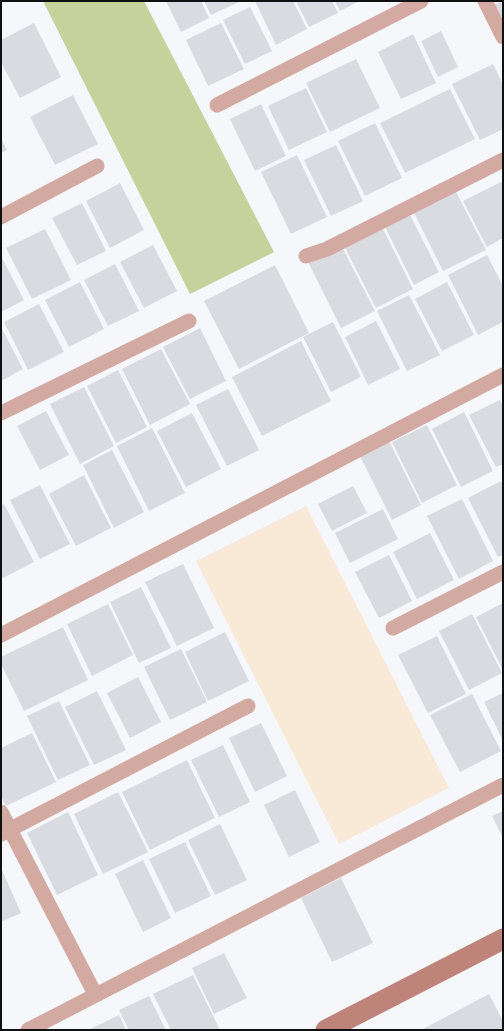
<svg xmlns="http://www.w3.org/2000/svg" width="504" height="1031" font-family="Lora,serif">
<rect width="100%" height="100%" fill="#f5f7fb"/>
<!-- education -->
<path fill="#f9ead7" d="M306 506 449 788 339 844 196 561Z"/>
<!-- green -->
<path fill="#c6d19b" d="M43 1H144L274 252 190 294Z"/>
<!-- building -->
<path fill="#d9dbe0" d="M166 1H201L209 18 181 32Z
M204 1H241L211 15Z
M255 1H293L307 29 276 45Z
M296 1H332L338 13 309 27Z
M335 1H360L340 11Z
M502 1H503V27L492 6Z
M250 7 272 51 245 64 223 20Z
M34 23 61 77 20 98 1 62V40Z
M221 23 244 69 208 86 186 40Z
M441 31 458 67 438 77 421 41Z
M413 34 436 83 401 99 378 52Z
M356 59 380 108 330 132 306 83Z
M493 64 503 84V129L480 140 452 84Z
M306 88 327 132 289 150 268 106Z
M450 89 475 139 405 173 380 123Z
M73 95 98 144 55 165 30 117Z
M261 104 286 156 255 171 230 119Z
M375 123 402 178 365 196 338 141Z
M1 138 7 150 1 153Z
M336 145 363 201 331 216 304 160Z
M297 155 327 217 291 234 261 172Z
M503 181V238L487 247 463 201Z
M120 183 144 230 110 248 86 201Z
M454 188 486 250 443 271 412 209Z
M82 203 106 251 77 265 52 218Z
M408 211 439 272 414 285 383 223Z
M45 229 71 280 32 299 6 248Z
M383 229 413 289 376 308 345 248Z
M340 243 375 311 341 328 307 260Z
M153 245 177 291 144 308 120 262Z
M487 255 503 286V322L478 335 448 275Z
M1 256 24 300 1 312Z
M115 264 139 311 108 326 84 280Z
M275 265 309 333 239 369 204 301Z
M80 282 104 329 69 347 45 300Z
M447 282 474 335 442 351 415 299Z
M409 295 440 355 407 371 377 311Z
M39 304 64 352 28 370 4 322Z
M376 321 400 369 368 385 345 337Z
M333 322 361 377 331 392 303 337Z
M1 327 23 369 1 381Z
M200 328 226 381 190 399 163 347Z
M301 341 331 401 262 436 232 377Z
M161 349 190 404 150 425 122 369Z
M118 370 147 427 116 443 87 386Z
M84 387 114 446 80 464 50 404Z
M228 389 259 450 227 466 196 405Z
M500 400 503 406V464L496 467 469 415Z
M46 411 69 455 40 470 17 426Z
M464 412 493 471 461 487 432 429Z
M192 413 221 469 186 487 157 431Z
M427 425 457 485 422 503 392 442Z
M152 428 185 493 149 511 117 446Z
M389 441 421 505 392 520 360 456Z
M112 450 144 512 114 528 83 465Z
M84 475 111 528 76 546 49 494Z
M501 481 503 485V555L498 557 468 498Z
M40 485 70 544 40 559 10 500Z
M353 486 367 513 332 531 318 504Z
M462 499 493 561 459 579 427 516Z
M4 504 34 562 1 579V505Z
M383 509 398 539 350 563 335 533Z
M430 533 454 580 417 599 393 552Z
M389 555 412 601 379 618 355 572Z
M183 564 214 628 177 646 145 582Z
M141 587 171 648 139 663 110 602Z
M503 603V670L476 617Z
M108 604 133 655 92 676 67 624Z
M472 614 502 673 469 690 439 631Z
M63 627 88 680 24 711 1 664V657Z
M225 632 249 681 208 701 185 652Z
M437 636 466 694 428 713 398 655Z
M181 649 207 702 170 720 144 667Z
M138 677 161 722 130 738 107 693Z
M97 691 126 750 94 765 65 707Z
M503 693V741L484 702Z
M472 694 501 751 460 772 430 715Z
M59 701 90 765 58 780 27 716Z
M261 723 287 776 255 792 229 738Z
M32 733 56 782 6 806 1 796V748Z
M223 745 250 802 219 817 191 760Z
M187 760 215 818 150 850 122 792Z
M295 790 320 842 289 857 264 805Z
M118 792 148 852 103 874 74 814Z
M503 811V838L492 816Z
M68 812 98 875 57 895 27 833Z
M220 824 247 880 215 895 188 840Z
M185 842 211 896 175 913 149 859Z
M143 860 171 918 143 932 115 874Z
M1 868 21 913 1 922Z
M341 878 373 943 332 962 301 898Z
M224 953 247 998 214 1014 192 968Z
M193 975 220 1030H171L153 994Z
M489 994 503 1021V1030H424L423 1029Z
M149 996 166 1030H129L119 1010Z
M119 1015 126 1030H88Z"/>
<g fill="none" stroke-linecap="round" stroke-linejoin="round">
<!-- street -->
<path stroke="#d3aaa2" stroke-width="15" d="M485 1 503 37
M217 105 421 1
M1 217 97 166
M306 256 327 249 503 160
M1 413 189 321
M393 628 503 572
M1 635 503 375
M1 812 95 994
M1 834 248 706
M28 1030 503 785"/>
<!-- secondary -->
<path stroke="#bf8479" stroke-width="21" d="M326 1030 503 939"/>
</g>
<!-- border -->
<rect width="504" height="1031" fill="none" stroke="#101012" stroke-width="4"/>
</svg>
